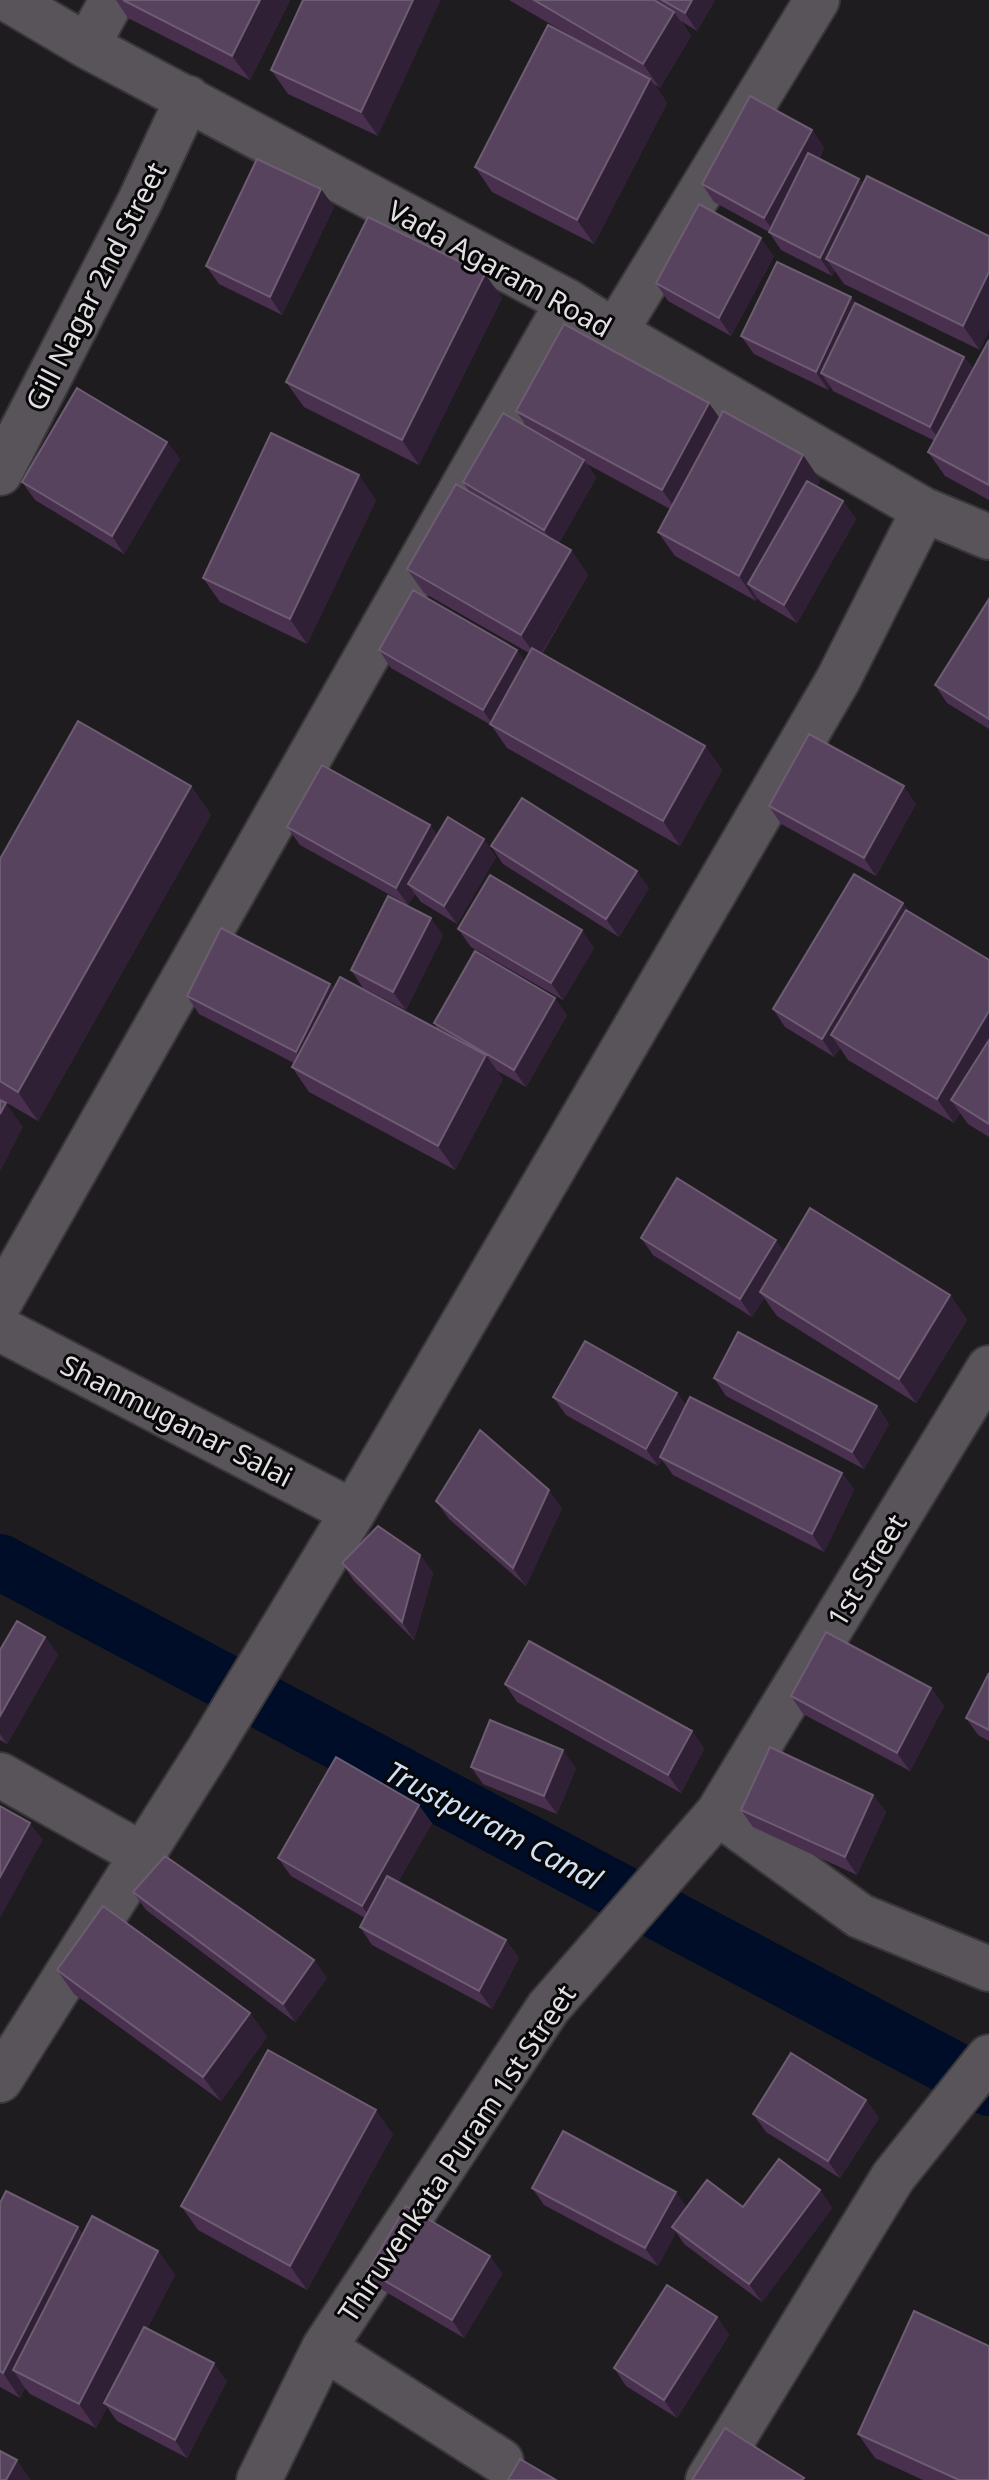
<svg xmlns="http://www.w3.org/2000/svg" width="989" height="2480" font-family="'Noto Sans',sans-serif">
<rect width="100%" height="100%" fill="#1f1c20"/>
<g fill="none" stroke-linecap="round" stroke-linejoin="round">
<!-- canal -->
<path stroke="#000d29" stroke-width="56" d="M0 1562 989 2088"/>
<defs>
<path id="minor" d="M9 0 87 46 568 302 615 332 924 510 989 537
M87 46 112 0
M615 332 817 0
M0 473 140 201 188 98
M0 1302 568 302
M0 1329 353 1512
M0 1775 143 1855
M718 1813 860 1916 989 1969
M0 2080 208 1751 353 1512 838 680 924 510
M324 2348 501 2461
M259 2480 324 2348 548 2008 718 1813 989 1368
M708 2480 893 2177 989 2057"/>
</defs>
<!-- minor casing -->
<use href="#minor" stroke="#39373a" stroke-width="48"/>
<!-- minor -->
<use href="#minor" stroke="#585459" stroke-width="44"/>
</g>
<!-- wall -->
<path fill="#48304e" d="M116 0H290L250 80 128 18Z
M303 0 378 136 288 94 271 70Z
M509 0H715L697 31 681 21 691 36 660 88 654 84 667 103 594 244 492 192 475 167 593 49Z
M812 130 824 148 819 159 859 179 863 185 867 176 980 350 844 284 835 271 832 276 781 250 769 232 714 202 702 184Z
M321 189 334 207 282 315 219 284 206 266Z
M774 256 731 336 668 301 656 283Z
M485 274 502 298 419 465 304 407 286 382Z
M851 297 855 303 964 357 973 369 989 340V500L945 476 928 452 935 441 833 391 830 386 828 390 754 354 741 336Z
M516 411 719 418 803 455 820 480 817 486 843 501 856 519 797 623 761 602 757 598 756 601 675 556 658 532 670 509 587 464 596 478 559 543 571 550 588 575 542 654 705 746 722 770 680 846 507 748 491 725 391 668 379 650 525 661 529 653 424 593 407 569 470 493 463 482 528 428Z
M167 442 180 459 124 554 35 500 22 482Z
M376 500 307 644 220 602 203 578Z
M989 599V729L947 703 935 685Z
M191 786 211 815 38 1121 0 1099V859Z
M916 804 876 876 781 824 769 806Z
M430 825 437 835 496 857 457 924 421 902 415 894 408 905 300 845 287 827Z
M491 846 649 888 619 937 503 864Z
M911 913 989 960V1137L968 1124 960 1113 954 1123 848 1060 840 1048 834 1057 785 1027 773 1009Z
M458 929 594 948 563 1000 471 947Z
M443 935 406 1010 363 988 351 970Z
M330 984 334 989 438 1030 434 1023 567 1015 526 1087 496 1070 503 1079 455 1170 309 1092 292 1067 294 1063 199 1014 187 996Z
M641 1238 784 1251 950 1295 967 1320 916 1403 777 1316 764 1298 752 1317 653 1255Z
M714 1378 877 1406 889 1424 864 1469 726 1396Z
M677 1393 686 1406 842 1473 854 1490 824 1552 673 1475 662 1460 658 1466 566 1415 553 1397Z
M436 1501 562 1508 526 1586 449 1519Z
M420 1555 433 1573 414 1640 354 1581 342 1563Z
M45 1637 58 1655 7 1744 0 1740V1650Z
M989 1673V1741L978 1735 966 1718Z
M505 1684 692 1731 704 1749 681 1793 517 1702Z
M931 1688 944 1706 910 1771 803 1714 791 1696Z
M471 1767 576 1768 557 1814 483 1784Z
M873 1795 886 1812 857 1875 753 1827 741 1810Z
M432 1823 398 1882 506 1940 519 1958 492 2009 372 1945 360 1927 365 1918 291 1876 278 1858Z
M133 1892 314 1960 327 1978 295 2022 146 1910Z
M57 1970 250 2013 267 2037 221 2101 74 1994Z
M866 2100 879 2118 840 2178 766 2132 753 2114Z
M393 2134 307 2290 198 2230 181 2206Z
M532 2188 686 2207H743L820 2190 832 2208 762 2302 684 2244 676 2232 658 2266 544 2205Z
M0 2203 82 2234 158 2251 175 2275 147 2329 227 2381 187 2458 117 2421 107 2407 96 2428 30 2394 25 2388 20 2398 0 2387Z
M490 2256 502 2274 464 2338 381 2289 368 2271Z
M717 2317 729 2335 677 2418 626 2386 614 2368Z
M858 2434 989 2480H923L875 2458Z"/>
<!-- shaded-wall -->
<path fill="#302035" d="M260 0H290L250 80 232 56Z
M413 0H441L378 136 361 112Z
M692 0H715L697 31 685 13Z
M674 12 691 36 660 88 643 64Z
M650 79 667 103 594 244 577 220Z
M812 130 824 148 777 236 764 218Z
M859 179 871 197 826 259 835 271 832 276 820 258Z
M321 189 334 207 282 315 270 297Z
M761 238 774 256 731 336 719 318Z
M989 272V331L980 350 963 326Z
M485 274 502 298 419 465 402 440Z
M851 297 863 315 821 373 830 386 828 390 816 372Z
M964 357 977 375 943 445 930 427Z
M709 403 726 427 679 514 662 490Z
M167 442 180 459 124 554 112 536Z
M803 455 820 480 760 592 748 584 757 598 756 601 739 576Z
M584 460 596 478 557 547 544 530Z
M359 475 376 500 307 644 290 619Z
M843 501 856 519 797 623 784 605Z
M571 550 588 575 538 659 521 635Z
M517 650 530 668 495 728 483 710Z
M705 746 722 770 680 846 663 821Z
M191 786 211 815 38 1121 18 1092Z
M904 786 916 804 876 876 864 858Z
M430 825 443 843 408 884 415 894 408 905 396 888Z
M484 839 496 857 457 924 444 906Z
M637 871 649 888 619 937 606 919Z
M903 903 916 920 831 1035 840 1048 834 1057 822 1039Z
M431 918 443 935 406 1010 393 992Z
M582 930 594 948 563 1000 551 983Z
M330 984 343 1002 308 1070 296 1052Z
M555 998 567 1015 526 1087 514 1070Z
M989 1011V1064L951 1100 960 1113 954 1123 937 1099Z
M486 1055 503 1079 455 1170 438 1146Z
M6 1103 23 1127 0 1172V1114Z
M776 1240 788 1257 760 1292 764 1298 752 1317 740 1299Z
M950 1295 967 1320 916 1403 899 1379Z
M677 1393 689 1411 660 1457 662 1460 658 1466 646 1449Z
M877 1406 889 1424 864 1469 852 1452Z
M842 1473 854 1490 824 1552 812 1534Z
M549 1490 562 1508 526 1586 513 1568Z
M420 1555 433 1573 414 1640 402 1622Z
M45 1637 58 1655 7 1744 0 1734V1716Z
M931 1688 944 1706 910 1771 897 1753Z
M692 1731 704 1749 681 1793 668 1775Z
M563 1750 576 1768 557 1814 544 1796Z
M873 1795 886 1812 857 1875 845 1857Z
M419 1805 432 1823 374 1924 362 1906Z
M30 1823 43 1840 0 1918V1877Z
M506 1940 519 1958 492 2009 479 1991Z
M314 1960 327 1978 295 2022 283 2004Z
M250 2013 267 2037 221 2101 203 2077Z
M866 2100 879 2118 840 2178 828 2161Z
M376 2110 393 2134 307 2290 290 2266Z
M820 2190 832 2208 762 2302 749 2284Z
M676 2192 688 2209 672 2227 676 2232 658 2266 645 2248Z
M78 2227 95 2252 13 2370 25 2388 20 2398 3 2373Z
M158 2251 175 2275 108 2405 104 2403 107 2407 96 2428 79 2404Z
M490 2256 502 2274 464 2338 452 2320Z
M717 2317 729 2335 677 2418 664 2400Z
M214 2363 227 2381 187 2458 175 2440Z
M17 2460 31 2480H6Z"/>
<!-- building -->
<path fill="#58435e" stroke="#6e5c73" stroke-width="2" d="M123 0H260L232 56Z
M303 0H413L361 112 271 70Z
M534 0H654L674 12 643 64Z
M662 0H692L685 13Z
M548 25 650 79 577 220 475 167Z
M750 96 812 130 764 218 702 184Z
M808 153 859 179 820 258 769 232Z
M257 159 321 189 270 297 206 266Z
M867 176 989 236V272L963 326 826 259Z
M699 204 761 238 719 318 656 283Z
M368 217 485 274 402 440 286 382Z
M777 262 851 297 816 372 741 336Z
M855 303 964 357 930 427 821 373Z
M564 324 709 403 662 490 516 411Z
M989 340V485L928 452Z
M77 388 167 442 112 536 22 482Z
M723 411 803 455 739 576 658 532Z
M503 413 584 460 544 530 463 482Z
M271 433 359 475 290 619 203 578Z
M807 481 843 501 784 605 748 584Z
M456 484 571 550 521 635 407 569Z
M413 590 517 650 483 710 379 650Z
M989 599V719L935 685Z
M532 648 705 746 663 821 490 724Z
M78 721 191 786 18 1092 0 1081V859Z
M809 734 904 786 864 858 769 806Z
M322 765 430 825 396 888 287 827Z
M522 798 637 871 606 919 491 846Z
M448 817 484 839 444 906 408 884Z
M854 874 903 903 822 1039 773 1009Z
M490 875 582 930 551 983 458 929Z
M388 896 431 918 393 992 351 970Z
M906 910 989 960V1011L937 1099 831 1035Z
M221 928 330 984 296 1052 187 996Z
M475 951 555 998 514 1070 434 1023Z
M340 977 486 1055 438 1146 292 1067Z
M989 1040V1124L951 1100Z
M0 1100 6 1103 0 1114Z
M677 1178 776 1240 740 1299 641 1238Z
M810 1208 950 1295 899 1379 760 1292Z
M738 1332 877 1406 852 1452 714 1378Z
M585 1341 677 1393 646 1449 553 1397Z
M690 1397 842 1473 812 1534 660 1457Z
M480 1430 549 1490 513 1568 436 1501Z
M378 1526 420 1555 402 1622 342 1563Z
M17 1621 45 1637 0 1716V1650Z
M826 1632 931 1688 897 1753 791 1696Z
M529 1641 692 1731 668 1775 505 1684Z
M989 1673V1730L966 1718Z
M490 1720 563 1750 544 1796 471 1767Z
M770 1747 873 1795 845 1857 741 1810Z
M336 1757 419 1805 362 1906 278 1858Z
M0 1806 30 1823 0 1877Z
M165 1856 314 1960 283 2004 133 1892Z
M387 1876 506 1940 479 1991 360 1927Z
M103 1906 250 2013 203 2077 57 1970Z
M268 2050 376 2110 290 2266 181 2206Z
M791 2053 866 2100 828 2161 753 2114Z
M563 2131 676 2192 645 2248 532 2188Z
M779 2159 820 2190 749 2284 672 2227 707 2180 743 2207Z
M6 2191 78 2227 3 2373 0 2371V2203Z
M406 2206 490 2256 452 2320 368 2271Z
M92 2216 158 2251 79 2404 13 2370Z
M667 2285 717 2317 664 2400 614 2368Z
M914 2311 989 2346V2480H959L858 2434Z
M144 2327 214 2363 175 2440 104 2403Z
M725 2428 804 2478 802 2480H692Z
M0 2451 17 2460 6 2480H0Z
M520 2459 556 2480H508Z"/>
<g text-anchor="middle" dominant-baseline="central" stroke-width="6" stroke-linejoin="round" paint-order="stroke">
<!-- street labels -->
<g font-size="28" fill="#e3e0e3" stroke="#080708">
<text transform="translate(500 268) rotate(29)">Vada Agaram Road</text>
<text transform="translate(95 286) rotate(-63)">Gill Nagar 2nd Street</text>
<text transform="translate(177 1420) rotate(27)">Shanmuganar Salai</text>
<text transform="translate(866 1570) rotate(-59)">1st Street</text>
<text transform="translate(456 2153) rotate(-56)">Thiruvenkata Puram 1st Street</text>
</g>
<!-- water labels -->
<g font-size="30" font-style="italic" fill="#cee1f8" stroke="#080708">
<text transform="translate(494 1825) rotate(28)">Trustpuram Canal</text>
</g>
</g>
</svg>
